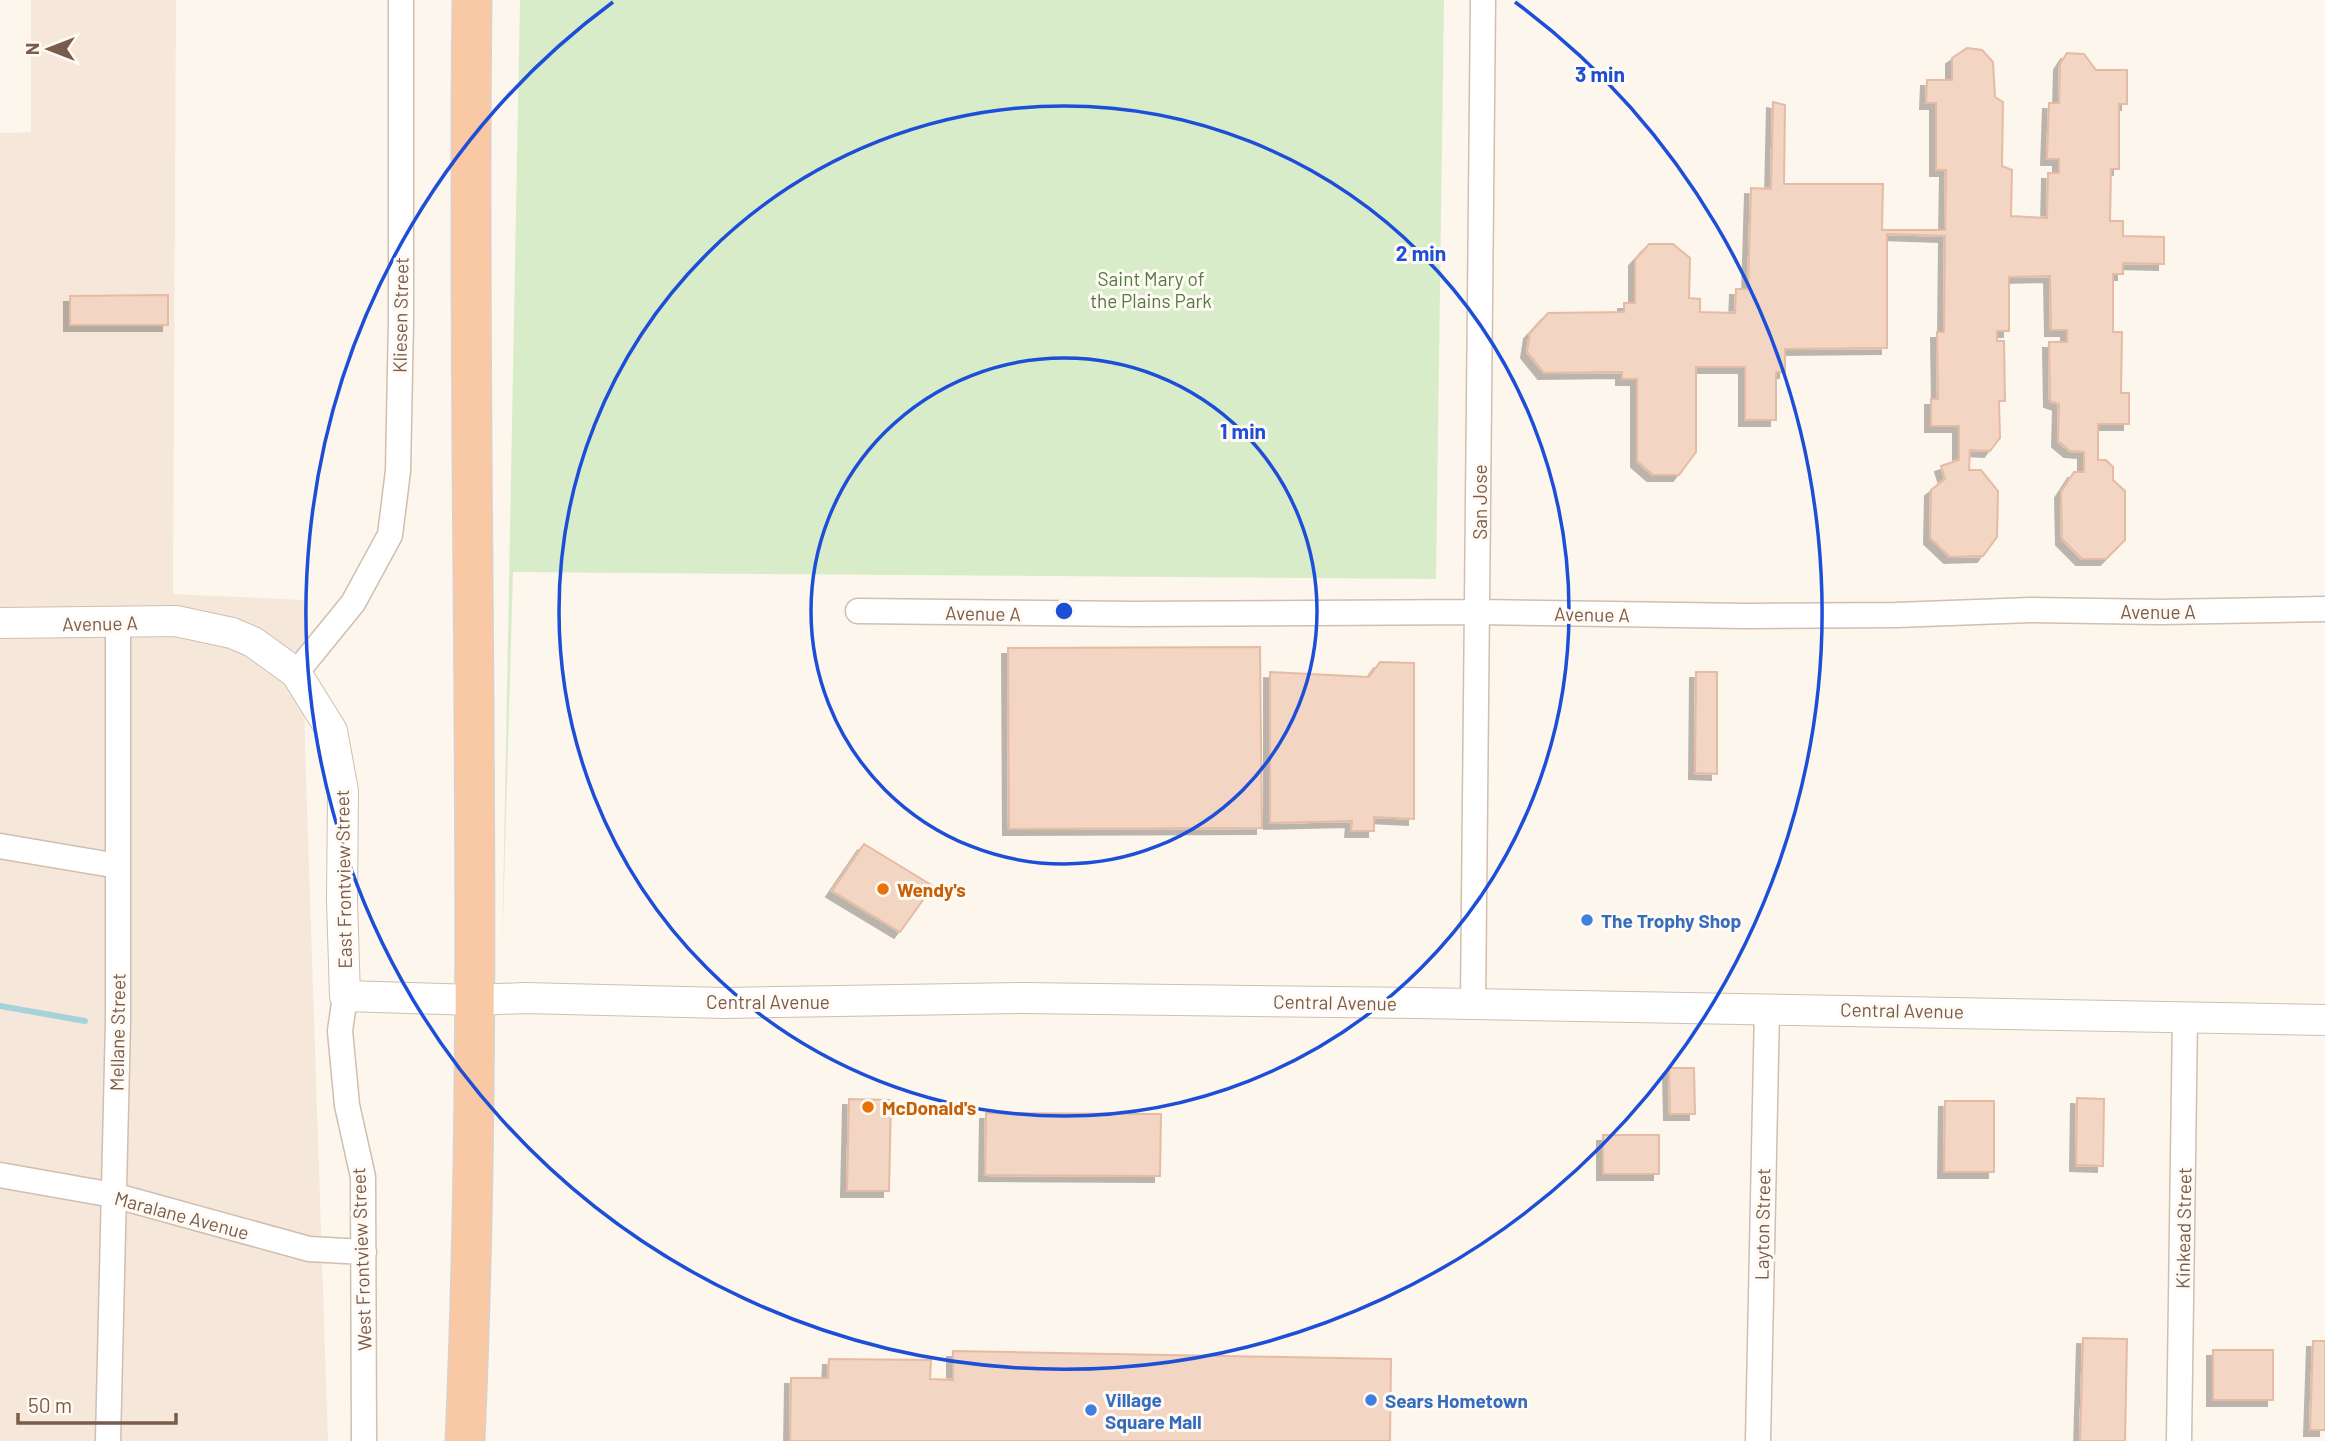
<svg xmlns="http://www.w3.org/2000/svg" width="2325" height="1441" font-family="Barlow,sans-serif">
<defs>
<filter id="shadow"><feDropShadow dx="-6" dy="6" stdDeviation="0" flood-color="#0004"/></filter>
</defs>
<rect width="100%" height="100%" fill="#fdf6ec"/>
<!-- residential -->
<path fill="#f5e8da" d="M31 0H176L173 594 304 600 305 747 328 1441H0V133L31 132Z"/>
<!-- green -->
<path fill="#d8ecc9" d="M520 0H1444L1436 579 513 572 502 956Z"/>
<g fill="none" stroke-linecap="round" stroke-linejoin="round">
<!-- stream -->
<path stroke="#a5d3da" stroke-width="6" d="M0 1006 85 1021"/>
</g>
<!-- building -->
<path fill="#f3d5c3" stroke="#e6bba3" stroke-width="2" filter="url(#shadow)" d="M1967 48 1982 50 1993 62 1995 97 2003 102 2002 166 2012 170 2011 216 2047 218 2048 173H2059V159H2047L2049 103H2059L2060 64 2067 53 2084 54 2096 70H2127V104H2119V169H2111L2110 221H2123V236L2164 237V264L2123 263V274H2113V332H2122L2121 393H2129V424H2098V460H2106L2113 467V480L2125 491V540L2106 559H2082L2062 539 2061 492 2074 472H2084V452L2070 451 2058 441 2059 404 2050 401 2049 342H2067V330H2051L2050 276 2009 277V331H1997V341H2004L2005 401H1999L2000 438 1990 451 1970 450 1969 470H1981L1998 491 1997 537 1983 556 1950 557 1930 538 1931 490 1945 479 1941 466 1959 460V426H1931V399H1938L1937 332H1944L1945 236 1887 234V348L1785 349V372H1776V420H1745V367H1696V452L1679 475H1653L1637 461V379H1622V372L1544 373 1527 352 1530 333 1548 313 1624 312V303H1635V260L1649 244H1673L1690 258 1689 298 1700 299V312L1735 313 1736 289H1748L1751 188 1771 189 1773 102 1785 105 1784 184H1883L1882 230H1945L1946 170H1936V103H1926L1927 80H1952V58Z
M168 295V325H70V296Z
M1260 647 1262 828 1009 829 1008 648Z
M1380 662 1414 663V819L1374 817V831H1351L1352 821 1270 823V672L1369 677Z
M1696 672H1717V774L1695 773Z
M864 844 933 886 900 932 832 891Z
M1669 1068H1694L1695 1114H1670Z
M2077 1098 2104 1099 2103 1166 2076 1165Z
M849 1099 891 1100 889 1191H847Z
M1945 1101H1994V1172H1944Z
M986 1113 1161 1114 1160 1176 985 1175Z
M1603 1135H1659V1174H1603Z
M2083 1338 2127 1339 2125 1441H2080Z
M2313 1341H2325V1430H2310Z
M2213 1350H2273V1400H2213Z
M953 1351 1391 1359 1390 1441H790L791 1378H828L829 1359 931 1360 930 1379 953 1380Z"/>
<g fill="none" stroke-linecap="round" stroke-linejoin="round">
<defs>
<path id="minor" d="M858 611 1135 614 1478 612 1746 616 1896 615 2031 610 2161 612 2325 609
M296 673 353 603 390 535 398 471 401 320V0
M0 846 118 866
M345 996 340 1031 347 1105 363 1177 364 1441
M1473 1003 1483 0
M0 1175 113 1195 309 1249 364 1252
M108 1441 118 1021V622
M1758 1441 1767 1008
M2179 1441 2185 1016"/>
<path id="tertiary" d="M0 623 176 621 232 633 253 642 296 673 332 731 343 791 342 901 345 996 474 1000 525 998 724 1003 1022 998 1417 1003 2325 1020"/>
<path id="trunk" d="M465 1441C486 961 466 480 472 0"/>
</defs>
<!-- minor casing -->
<use href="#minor" stroke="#d1beb0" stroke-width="27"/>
<!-- tertiary casing -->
<use href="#tertiary" stroke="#d1beb0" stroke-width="32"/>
<!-- trunk casing -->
<use href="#trunk" stroke="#dad1cd" stroke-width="41"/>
<!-- minor -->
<use href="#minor" stroke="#fff" stroke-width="24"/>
<!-- tertiary -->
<use href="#tertiary" stroke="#fff" stroke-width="30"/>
<!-- trunk -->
<use href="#trunk" stroke="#f9c8a4" stroke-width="38"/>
</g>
<!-- distance rings -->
<g fill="none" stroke="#1d4ed8" stroke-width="3.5">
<circle cx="1064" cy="611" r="253"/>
<circle cx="1064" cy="611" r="505"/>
<path d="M1515 2A758 758 0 1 1 613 2"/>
</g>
<!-- markers -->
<g fill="#e8710a" stroke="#fffaf3" stroke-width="2.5">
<circle cx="883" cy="889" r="7"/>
<circle cx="868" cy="1107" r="7"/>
</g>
<g fill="#3f7fe0" stroke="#fffaf3" stroke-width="2.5">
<circle cx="1587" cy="920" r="7"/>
<circle cx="1371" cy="1400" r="7"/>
<circle cx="1091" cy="1410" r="7"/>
</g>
<g text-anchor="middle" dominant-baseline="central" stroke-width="6" stroke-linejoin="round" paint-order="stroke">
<!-- park labels -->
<g font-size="19" fill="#537a41" stroke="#fffaf3">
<text x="1151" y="278">Saint Mary of<tspan x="1151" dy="22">the Plains Park</tspan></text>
</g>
<!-- street labels -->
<g font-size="19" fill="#7a5c4d" stroke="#fffaf3">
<text transform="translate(400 315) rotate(-89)">Kliesen Street</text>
<text transform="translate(1479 502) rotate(-90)">San Jose</text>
<text x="2158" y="611">Avenue A</text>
<text transform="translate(983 613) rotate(1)">Avenue A</text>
<text transform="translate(1592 614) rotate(1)">Avenue A</text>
<text transform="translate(100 623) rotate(-1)">Avenue A</text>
<text transform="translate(343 879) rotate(-91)">East Frontview Street</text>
<text x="768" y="1001">Central Avenue</text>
<text transform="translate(1335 1002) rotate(1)">Central Avenue</text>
<text transform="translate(1902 1010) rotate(1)">Central Avenue</text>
<text transform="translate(117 1032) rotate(-89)">Mellane Street</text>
<text transform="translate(182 1215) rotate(15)">Maralane Avenue</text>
<text transform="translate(1762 1224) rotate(-89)">Layton Street</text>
<text transform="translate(2183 1228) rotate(-89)">Kinkead Street</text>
<text transform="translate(361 1259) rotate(-92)">West Frontview Street</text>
</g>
<!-- food labels -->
<g font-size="19" font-weight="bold" fill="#c56008" stroke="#fffaf3" text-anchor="start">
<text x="897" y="889">Wendy's</text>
<text x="882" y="1107">McDonald's</text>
</g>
<!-- shop labels -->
<g font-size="19" font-weight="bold" fill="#366cbe" stroke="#fffaf3" text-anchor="start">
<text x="1601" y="920">The Trophy Shop</text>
<text x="1105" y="1399">Village<tspan x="1105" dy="22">Square Mall</tspan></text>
<text x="1385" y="1400">Sears Hometown</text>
</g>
</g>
<circle cx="1064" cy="611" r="10" fill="#1d4ed8" stroke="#fffaf3" stroke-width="3.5"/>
<g font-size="21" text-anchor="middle" font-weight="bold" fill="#1d4ed8" stroke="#fffaf3" stroke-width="6" stroke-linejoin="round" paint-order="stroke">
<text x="1600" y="82">3 min</text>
<text x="1421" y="261">2 min</text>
<text x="1243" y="439">1 min</text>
</g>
<!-- north arrow -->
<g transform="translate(49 49) rotate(270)" stroke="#fffaf3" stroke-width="5" paint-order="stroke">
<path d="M0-5L12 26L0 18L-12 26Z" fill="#7a5c4d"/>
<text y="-10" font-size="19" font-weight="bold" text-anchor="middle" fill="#7a5c4d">N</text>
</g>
<!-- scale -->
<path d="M18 1413v10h158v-10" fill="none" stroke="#7a5c4d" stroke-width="3.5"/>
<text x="28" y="1413" font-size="21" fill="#7a5c4d" stroke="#fffaf3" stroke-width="5" paint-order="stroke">50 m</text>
</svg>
